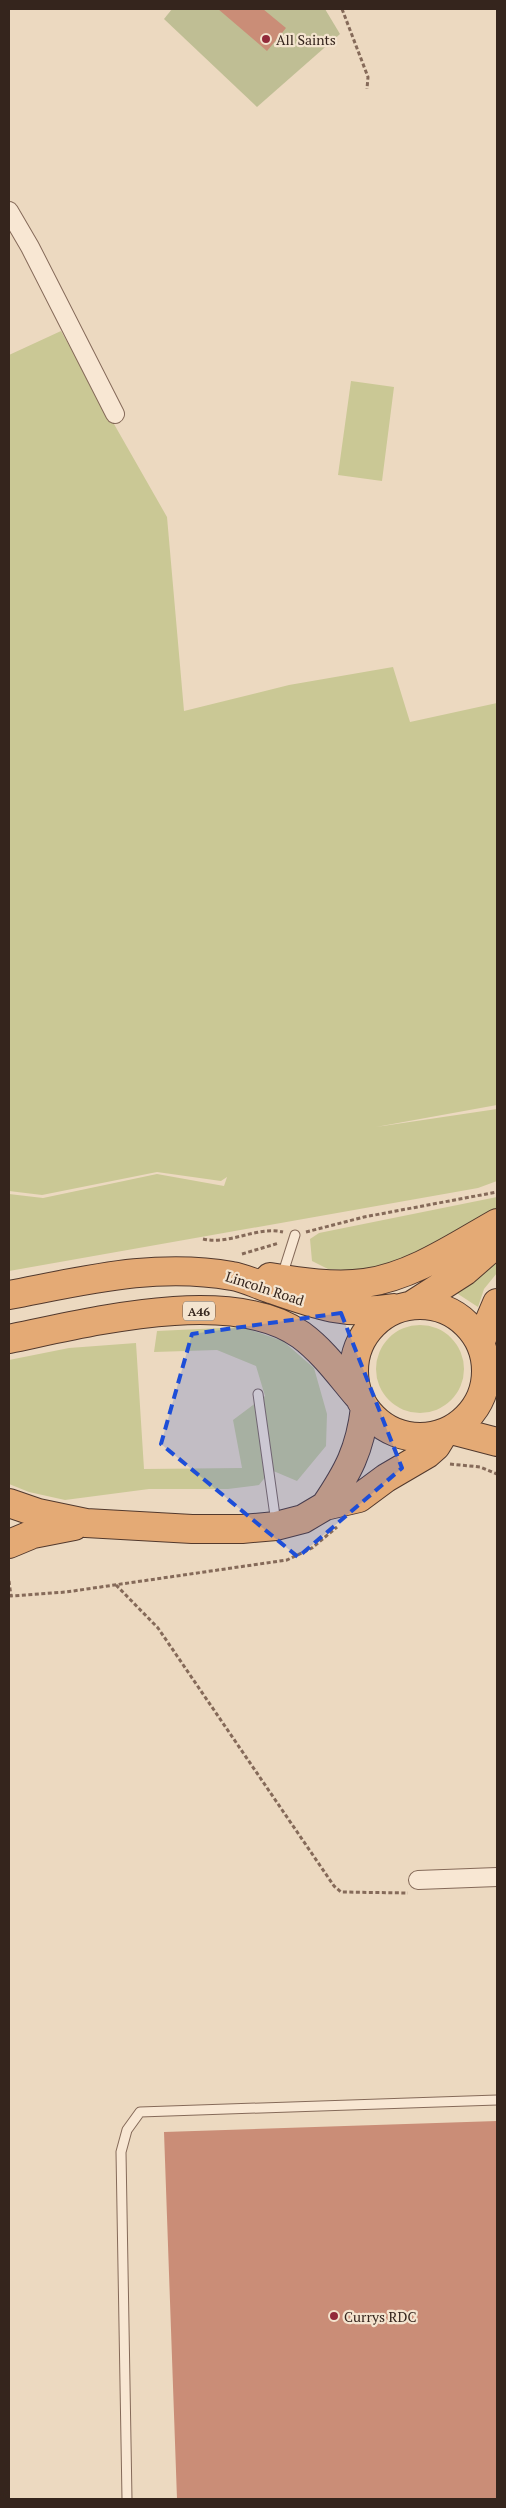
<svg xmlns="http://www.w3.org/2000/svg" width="506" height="2508" font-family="'PT Serif',serif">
<rect width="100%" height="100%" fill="#ecd9c0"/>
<!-- green -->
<path fill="#cac895" d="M61 331 167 517 184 711 289 685 393 667 410 722 497 703V1105L376 1127 497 1109V1181L478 1188 9 1271V1194L43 1198 157 1174 224 1186 227 1177 221 1181 157 1172 42 1195 9 1191V355Z
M351 381 394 387 382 481 338 475Z
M497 1197V1215L378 1272 328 1269 312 1261 310 1239 319 1233Z
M497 1254V1273L484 1289 478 1307 455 1292Z
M376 1369a44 44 0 1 1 88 0a44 44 0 1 1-88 0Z
M242 1327 283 1341 314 1368 327 1414 326 1446 297 1481 271 1470 259 1485 228 1489H149L65 1500 29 1492 9 1484V1360L69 1348 136 1343 144 1469 242 1468 233 1420 265 1396 256 1366 217 1350 154 1352 157 1331Z"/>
<!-- cemetery -->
<path fill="#bfbe94" d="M172 9H325L340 34 257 107 164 19Z"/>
<!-- building -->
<path fill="#ca8d77" d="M218 9H263L286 28 267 51Z
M497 2121V2499H177L164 2132Z"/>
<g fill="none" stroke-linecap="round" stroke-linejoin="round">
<defs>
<path id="service" d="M282 1276 295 1235
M258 1394 276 1523
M127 2499 121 2152 127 2130 140 2112 497 2100"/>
<path id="minor" d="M9 211 30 247 115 414
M418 1880 497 1877"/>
<path id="trunk" d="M270 1277C301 1282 334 1287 365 1283 413 1276 456 1246 497 1223
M9 1295C83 1281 156 1262 232 1276 245 1278 258 1285 271 1289 316 1305 346 1316 394 1308
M354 1371a66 66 0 1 1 132 0a66 66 0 1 1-132 0Z
M412 1305 465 1271 497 1243
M9 1339C87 1323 231 1285 301 1335 324 1352 340 1375 358 1396
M480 1343 497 1303
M451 1430 497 1442
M9 1503 38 1513 86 1523 192 1529H242L276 1526 303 1519 325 1506 359 1498 386 1478 427 1454 436 1446 444 1433
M325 1506C348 1472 360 1450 365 1408
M9 1544 33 1534 74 1526"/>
</defs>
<!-- service casing -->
<use href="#service" stroke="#856a59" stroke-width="11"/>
<!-- minor casing -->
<use href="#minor" stroke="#856a59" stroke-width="20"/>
<!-- trunk casing -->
<use href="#trunk" stroke="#52392d" stroke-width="30"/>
<!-- path -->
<path stroke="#856a59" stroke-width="3" stroke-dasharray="4 2.5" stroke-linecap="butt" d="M342 9 368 77 367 89
M306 1232 364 1217 497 1192
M203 1239C230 1245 257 1226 283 1232
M242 1254 279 1243
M450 1464 480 1467 497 1474
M9 1581 11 1596 66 1592 287 1560 312 1548 337 1527
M116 1585 158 1628 334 1886 341 1892 408 1893"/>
<!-- service -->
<use href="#service" stroke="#f8e7d3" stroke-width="9"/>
<!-- minor -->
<use href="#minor" stroke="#f8e7d3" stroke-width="18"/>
<!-- trunk -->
<use href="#trunk" stroke="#e4aa75" stroke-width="28"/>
</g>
<!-- marked area -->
<path fill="#1d4ed8" fill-opacity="0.2" stroke="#1d4ed8" stroke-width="4" stroke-dasharray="10 6" stroke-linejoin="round" d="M341 1313 402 1468 298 1557 161 1444 192 1334Z"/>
<!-- markers -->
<g fill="#922a3a" stroke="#f4e4cf" stroke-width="2">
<circle cx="266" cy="39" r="5"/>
<circle cx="334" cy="2316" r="5"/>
</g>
<g text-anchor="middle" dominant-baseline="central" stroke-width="4.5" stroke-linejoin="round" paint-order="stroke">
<!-- shield labels -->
<rect fill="#f4e4cf" stroke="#6e5e52" stroke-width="1" x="183" y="1301.5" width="32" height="19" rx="4"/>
<g font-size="12" font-weight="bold" fill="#35251d">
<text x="199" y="1311">A46</text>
</g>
<!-- poi labels -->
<g font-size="14" fill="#35251d" stroke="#f4e4cf" text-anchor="start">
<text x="276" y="39">All Saints</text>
<text x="344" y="2316">Currys RDC</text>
</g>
<!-- street labels -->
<g font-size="14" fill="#35251d" stroke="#f4e4cf">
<text transform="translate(265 1288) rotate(18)">Lincoln Road</text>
</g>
</g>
<!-- border -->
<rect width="506" height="2508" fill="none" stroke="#35251d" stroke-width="20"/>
</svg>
